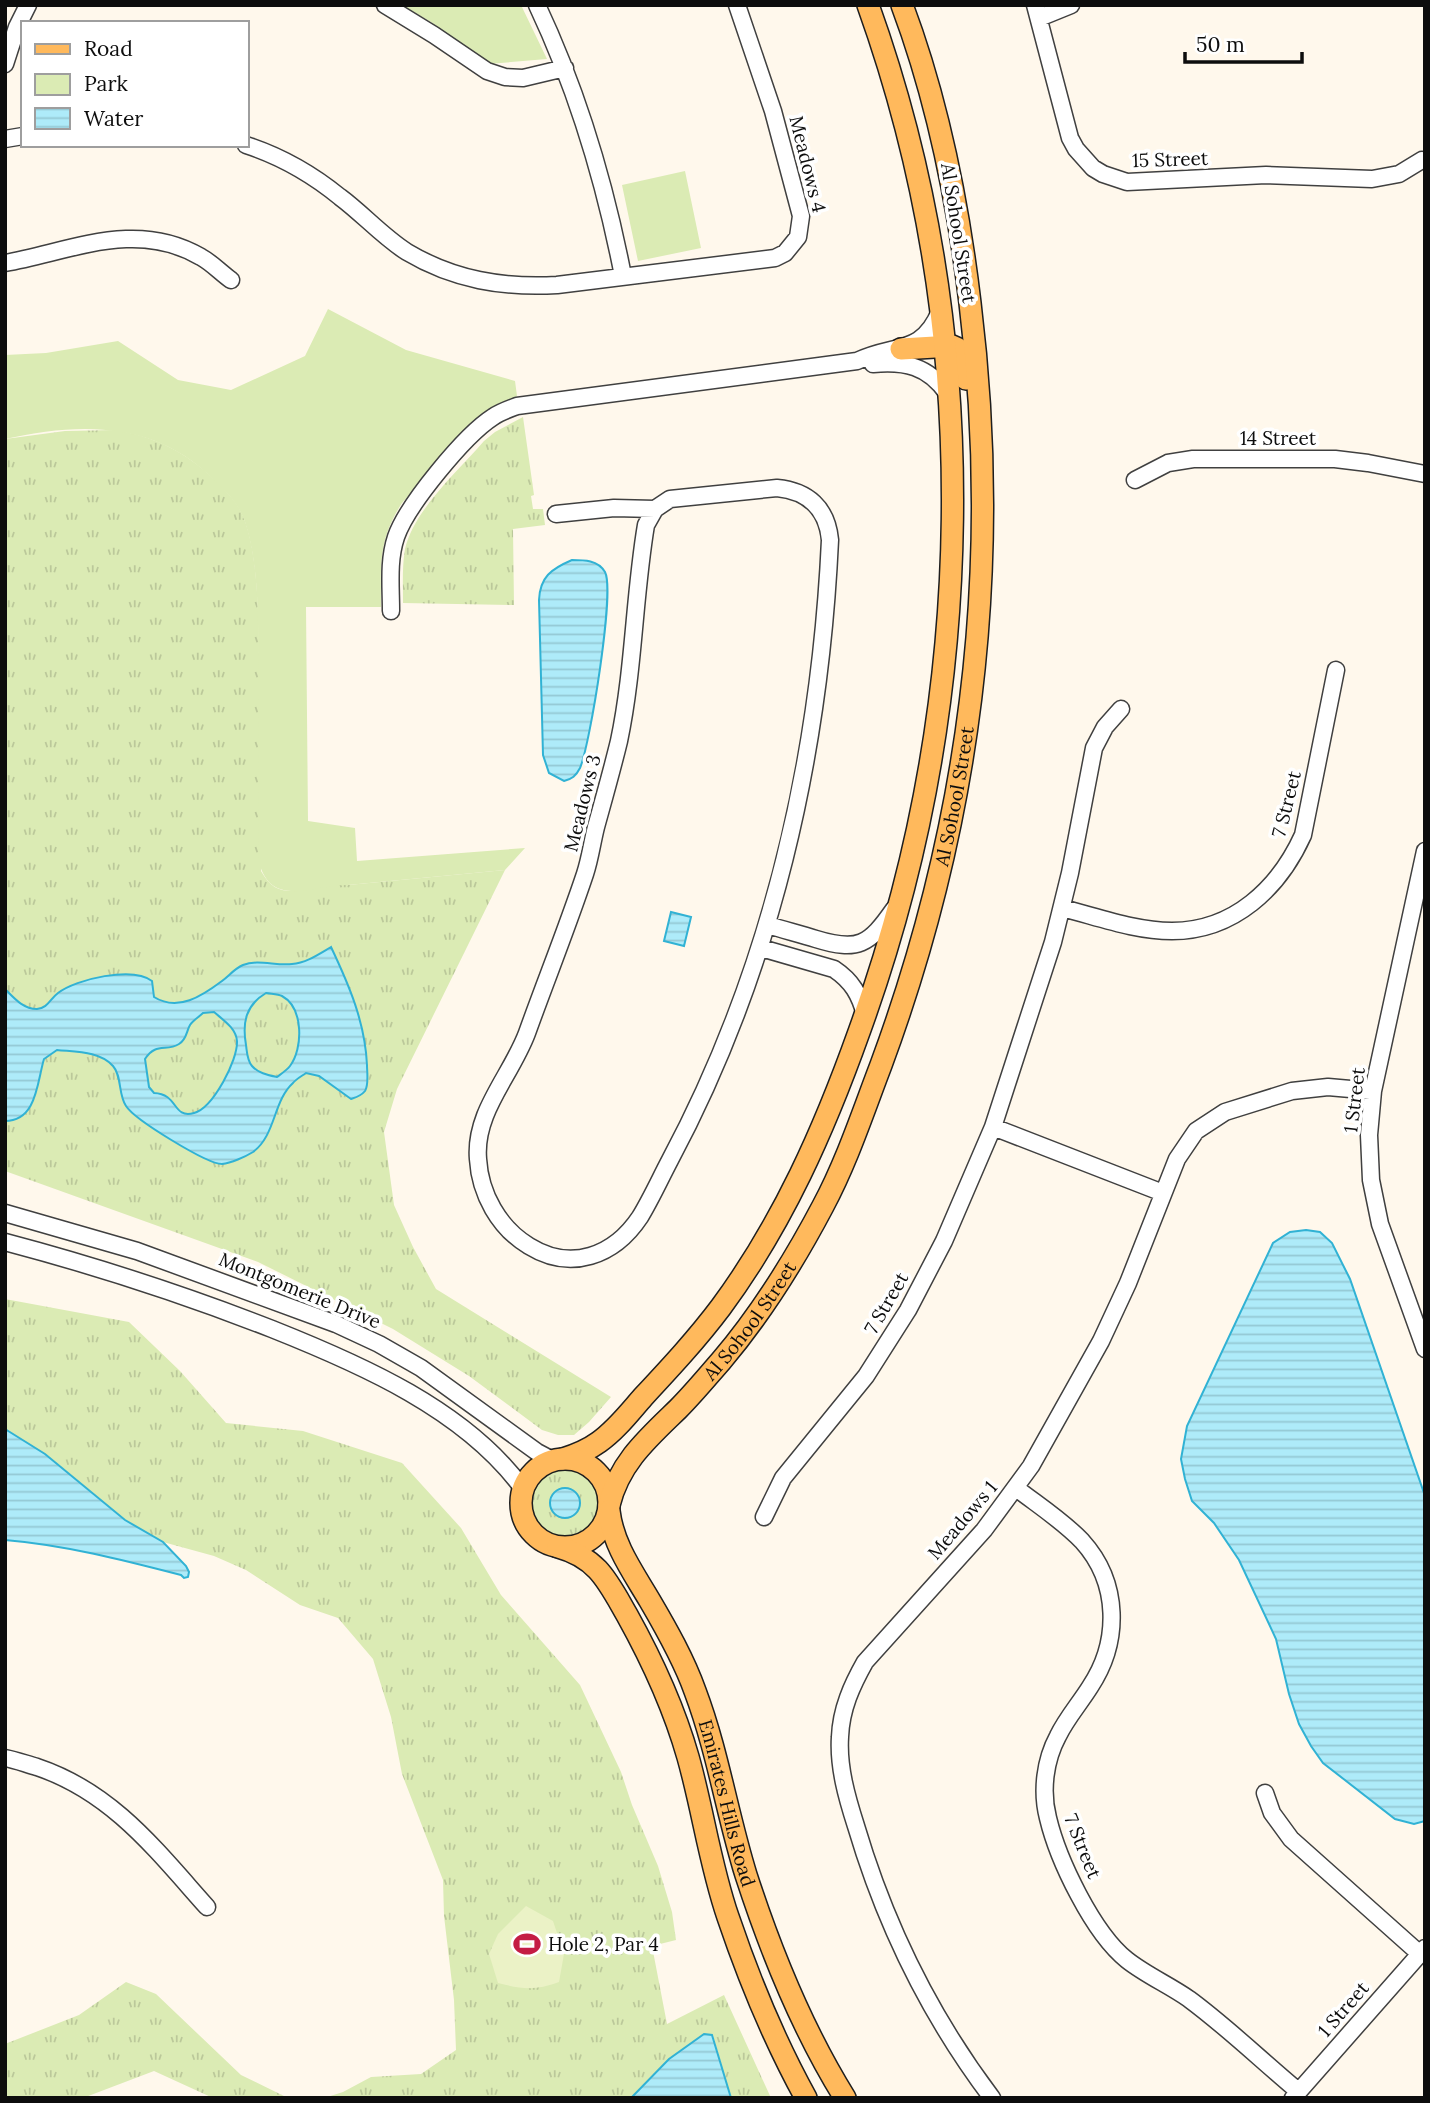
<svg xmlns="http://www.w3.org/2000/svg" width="1430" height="2103" font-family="Lora,serif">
<defs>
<pattern id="grass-tufts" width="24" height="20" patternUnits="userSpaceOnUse" patternTransform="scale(1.75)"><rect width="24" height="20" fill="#dbebb4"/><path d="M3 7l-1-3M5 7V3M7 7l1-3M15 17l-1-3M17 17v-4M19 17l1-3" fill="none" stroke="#bbc89a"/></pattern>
<pattern id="water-rules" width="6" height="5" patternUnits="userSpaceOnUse" patternTransform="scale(1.75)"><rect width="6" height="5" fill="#aeebf9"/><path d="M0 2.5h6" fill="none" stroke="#94c8d4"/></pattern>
</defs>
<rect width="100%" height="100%" fill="#fff8ec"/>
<!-- grass -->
<path fill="url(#grass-tufts)" d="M523 417 534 495 531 496 533 509H543L545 525 513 529 514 605 403 603C403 585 402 567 405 549 414 510 458 471 484 441L495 432Z
M114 430C155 436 186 452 216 481 225 490 234 499 240 510 261 548 259 644 259 689 260 750 261 810 261 871 279 904 303 887 331 884 337 884 343 885 348 885L505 870 397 1089 384 1132 394 1205 413 1247 436 1289 611 1397 589 1422 574 1435H558L542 1430 469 1376 393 1329 258 1262 5 1171V439L65 431Z
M5 1299 129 1322 180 1371 226 1423 303 1431 402 1463 461 1528 501 1595 580 1685 621 1772 632 1805 658 1866 672 1912 676 1940 652 1946 667 2024 724 1995 771 2098H731L713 2035 669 2059 631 2098H324L343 2092 371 2077 421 2074 456 2050 454 2000 444 1916 443 1880 402 1774 391 1717 373 1659 338 1618 300 1605 246 1570 214 1556 163 1542 125 1520 45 1454 5 1429Z
M530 1503a35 35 0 1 1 70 0a35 35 0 1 1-70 0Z
M126 1982 156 1994 241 2075 288 2098H213L154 2071 83 2098H5V2044L79 2015Z"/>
<!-- park -->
<path fill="#dbebb4" d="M402 5H521L547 59 488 64 431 22Z
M685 171 701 248 638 261 622 185Z
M328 309 406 350 515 381 517 396 473 421 402 503C378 540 381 565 381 607H306L308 821 355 828 357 861 525 848 505 870 348 885C315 884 271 910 259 862 259 805 258 748 258 691 258 641 261 570 245 522 239 505 227 492 214 480 156 421 81 422 5 439V355L46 353 118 341 178 380 231 390 305 356Z"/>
<!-- pitch -->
<path fill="#ebf2c6" d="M526 1906 553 1921 564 1954 559 1982C535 1991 522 1989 498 1983L489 1954 498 1934Z"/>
<!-- water -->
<path fill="url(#water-rules)" stroke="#31b2d4" stroke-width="2" fill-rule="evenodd" d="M572 560C584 560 598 560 605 572 615 591 590 745 580 768 576 776 572 779 564 781L549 773 543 755 539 600C540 577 551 569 572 560Z
M671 912 691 917 684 946 664 941Z
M331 947C349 985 365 1022 367 1065 367 1073 369 1085 365 1091 361 1096 357 1097 351 1099L319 1076 306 1073C302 1076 296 1079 293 1083 273 1101 276 1135 253 1152 245 1157 231 1163 222 1164 207 1164 135 1120 126 1106 118 1094 122 1076 113 1066 100 1051 75 1052 57 1050L44 1059C37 1082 37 1121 5 1121V989C14 998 23 1009 37 1009 48 1008 50 999 58 993 76 979 133 966 152 981L154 997C178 1012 202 996 222 981 230 975 234 969 243 965 258 959 276 966 292 964 306 963 319 954 331 947ZM266 993C271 994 278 994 282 996 304 1008 303 1049 290 1066 287 1070 281 1074 277 1077 268 1075 258 1073 252 1066 247 1060 247 1052 246 1045 242 1022 246 1005 266 993ZM203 1013 214 1012C223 1020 236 1028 237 1041 238 1060 213 1108 194 1113 172 1119 179 1094 154 1093L149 1087 145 1059C156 1042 166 1052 179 1044 187 1039 186 1032 190 1025 193 1020 199 1017 203 1013Z
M1306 1230 1320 1232 1332 1243 1350 1279 1425 1496V1821L1414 1824 1395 1819 1323 1763 1311 1746 1299 1724 1289 1694 1276 1639 1239 1560 1214 1523 1192 1501 1185 1479 1181 1459 1187 1426 1273 1243 1290 1232Z
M5 1429 45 1454 125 1520 163 1542 186 1566 189 1572 188 1577 184 1578 181 1575C123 1560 65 1545 5 1540Z
M550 1503a15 15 0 1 1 30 0a15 15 0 1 1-30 0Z
M704 2034 712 2035 731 2098H631L669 2059Z"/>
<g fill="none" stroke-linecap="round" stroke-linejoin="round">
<defs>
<path id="minor" d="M385 5 434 35 487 71 505 77 523 78 565 68
M537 5C578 92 605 183 623 276
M1035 5 1070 138 1076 149 1093 168 1103 174 1127 182 1266 175 1372 179 1399 174 1422 160
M1039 18 1071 5
M5 64 17 27 28 5
M5 139 23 136
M246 145C280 156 313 175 340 197 363 214 383 237 407 252 454 280 503 288 557 285L775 258 785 253 798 237 801 216 773 111 737 5
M5 263C72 251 136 219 201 257 212 263 221 273 231 280
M873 364C905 361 928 366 947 393
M1135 480 1168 463 1193 459H1335L1368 463 1425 474
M777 488C808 491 827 508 830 540 820 755 772 969 670 1160 660 1179 651 1199 640 1217 614 1256 571 1272 529 1246 499 1228 480 1194 478 1159 474 1112 511 1076 527 1033 546 980 567 928 585 874 590 859 592 843 596 827 604 798 612 770 619 741 634 670 634 596 646 525L655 509 670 499Z
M556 514 614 508 655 509
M391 611C391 586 388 561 396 537 407 505 465 435 493 417 500 412 509 409 517 406L857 361C893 343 922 356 940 311
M1425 851 1373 1091 1369 1135 1371 1180 1380 1224 1425 1349
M1062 908C1098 917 1135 931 1172 931 1234 931 1279 888 1303 835L1336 670
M768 925C784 930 800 934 816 939 858 952 869 945 894 909
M761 948 834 969C852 981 860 995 865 1015
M993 1127 1163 1193
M5 1213 137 1251 336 1324 379 1344 421 1368 537 1452 554 1461
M5 1242C96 1266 185 1295 272 1329 360 1364 466 1410 523 1489
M1016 1488C1038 1505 1063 1521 1082 1541 1120 1583 1120 1642 1090 1687 1080 1703 1066 1719 1058 1736 1045 1760 1041 1791 1048 1818 1058 1860 1093 1933 1127 1960 1146 1975 1169 1985 1189 1999 1227 2027 1262 2061 1298 2091
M764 1517 783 1478 866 1376 908 1310 944 1241 993 1127 1053 942 1070 873 1094 748 1105 727 1121 709
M5 1758C16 1760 26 1764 37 1767 112 1792 156 1850 207 1907
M1265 1793 1272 1813 1291 1839 1420 1954
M992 2098C930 2016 885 1924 856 1826 847 1798 838 1767 840 1737 841 1709 852 1685 865 1662L984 1530 1031 1466 1101 1341 1128 1283 1177 1159 1196 1131 1225 1112 1292 1091 1328 1087 1373 1091
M1293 2098 1425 1948"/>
<g id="major">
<path d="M901 349 952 346C967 351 965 365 966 379"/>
<path d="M563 1459C576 1455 588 1450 599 1442 616 1430 629 1413 643 1397 670 1368 697 1339 721 1307 783 1223 824 1130 859 1032 978 704 986 334 868 5"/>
<circle cx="565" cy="1503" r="44"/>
<path id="s1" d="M609 1505C619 1463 648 1438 678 1409 693 1394 707 1377 721 1361 761 1314 794 1261 823 1206 847 1161 863 1112 881 1065 972 819 1002 563 970 303 958 202 938 101 902 5"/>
<path id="s2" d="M609 1511C613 1545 633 1572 650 1601 667 1630 684 1660 695 1691 718 1752 727 1814 746 1875 771 1952 802 2029 845 2098"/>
<path d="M558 1547C598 1558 608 1582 627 1615 652 1660 674 1708 688 1757 703 1810 710 1865 728 1917 749 1979 774 2040 806 2098"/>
</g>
</defs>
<!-- minor casing -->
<use href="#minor" stroke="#404040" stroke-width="19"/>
<!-- major casing -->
<use href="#major" stroke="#1e1e1e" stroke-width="24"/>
<!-- minor -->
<use href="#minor" stroke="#fff" stroke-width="16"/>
<!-- major -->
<use href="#major" stroke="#ffb95c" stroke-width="21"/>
</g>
<!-- icons -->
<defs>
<symbol id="stadium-bare" viewBox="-9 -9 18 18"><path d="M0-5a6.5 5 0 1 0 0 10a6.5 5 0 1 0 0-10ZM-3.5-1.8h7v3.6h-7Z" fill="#c41d44" stroke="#fff" stroke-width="2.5" paint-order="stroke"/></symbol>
</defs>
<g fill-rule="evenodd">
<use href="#stadium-bare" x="508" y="1925" width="38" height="38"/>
</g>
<g text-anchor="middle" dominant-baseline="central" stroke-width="7" stroke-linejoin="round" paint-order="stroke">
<!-- street labels -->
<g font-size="19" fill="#0d0d0d" stroke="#fff">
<text transform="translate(1170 159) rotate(-2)">15 Street</text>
<text transform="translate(808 164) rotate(76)">Meadows 4</text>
<text transform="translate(959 233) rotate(81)">Al Sohool Street</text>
<text x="1278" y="438">14 Street</text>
<text stroke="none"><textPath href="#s1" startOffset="802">Al Sohool Street</textPath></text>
<text transform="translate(582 803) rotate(-76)">Meadows 3</text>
<text transform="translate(1286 804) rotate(-76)">7 Street</text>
<text transform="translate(1354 1100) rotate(-83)">1 Street</text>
<text transform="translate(300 1290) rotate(22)">Montgomerie Drive</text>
<text transform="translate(886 1303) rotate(-60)">7 Street</text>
<text stroke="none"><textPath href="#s1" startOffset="234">Al Sohool Street</textPath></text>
<text transform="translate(962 1520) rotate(-50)">Meadows 1</text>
<text stroke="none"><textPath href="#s2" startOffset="317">Emirates Hills Road</textPath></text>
<text transform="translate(1083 1846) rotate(68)">7 Street</text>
<text transform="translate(1343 2009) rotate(-49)">1 Street</text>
</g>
<!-- poi labels -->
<g font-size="19" fill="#0d0d0d" stroke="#fff" text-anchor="start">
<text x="548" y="1944">Hole 2, Par 4</text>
</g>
</g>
<!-- border -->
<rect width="1430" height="2103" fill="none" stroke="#0d0d0d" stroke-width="14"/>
<!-- legend -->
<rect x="21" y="21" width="228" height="126" fill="#ffffff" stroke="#9e9e9e" stroke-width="2"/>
<rect x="35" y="44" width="35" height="10" fill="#ffb95c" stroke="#9e9e9e" stroke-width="2"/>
<text x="84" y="56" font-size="21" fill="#0d0d0d">Road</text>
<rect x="35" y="74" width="35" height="21" fill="#dbebb4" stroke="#9e9e9e" stroke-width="2"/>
<text x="84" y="91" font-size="21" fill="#0d0d0d">Park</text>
<rect x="35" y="108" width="35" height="21" fill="url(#water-rules)" stroke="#9e9e9e" stroke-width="2"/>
<text x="84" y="126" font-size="21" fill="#0d0d0d">Water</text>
<!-- scale -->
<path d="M1185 52v10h117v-10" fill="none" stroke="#0d0d0d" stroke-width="3.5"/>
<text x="1196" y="52" font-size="21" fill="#0d0d0d" stroke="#ffffff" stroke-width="5" paint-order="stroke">50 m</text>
</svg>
